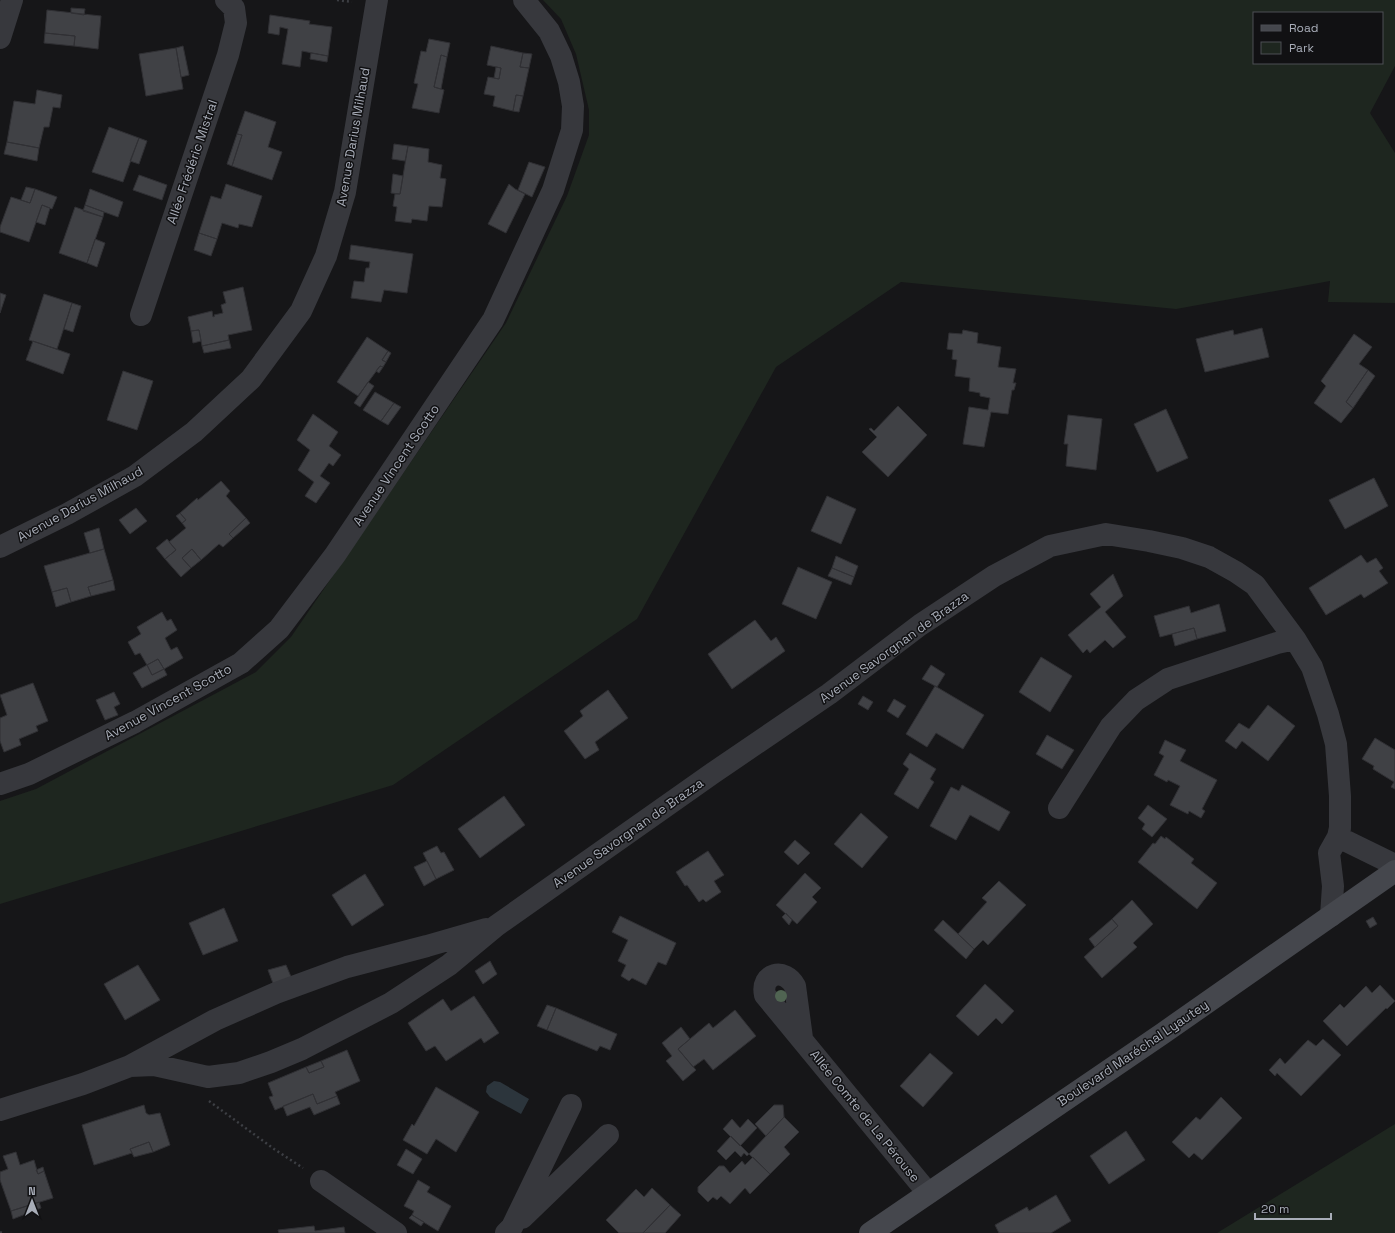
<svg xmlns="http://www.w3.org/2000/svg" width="1395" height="1233" font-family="'Space Grotesk',sans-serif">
<rect width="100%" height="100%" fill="#161618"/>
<!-- green -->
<path fill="#1e261f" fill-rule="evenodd" d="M543 0H1395V66L1370 113 1395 153V303L1328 302 1330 281 1176 309 901 282 776 367 637 619 393 785 0 904V801L36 789 256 672 291 637 506 323 567 196 589 135V110L576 54 561 19ZM1254 13H1382V63H1254Z
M1395 1124V1233H1217Z"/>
<!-- water -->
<path fill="#2c353c" d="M494 1081 500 1082 529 1099 521 1114 490 1097 486 1092 487 1086Z"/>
<!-- building -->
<path fill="#404145" stroke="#303034" d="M71 8 85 9 84 15 71 13Z
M47 10 101 16 98 49 74 46 75 36 45 33Z
M270 15 310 21 309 24 332 27 328 56 302 51 300 67 282 64 288 29 280 27 279 35 268 33Z
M45 33 75 36 74 46 44 43Z
M429 39 450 43 447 57 441 55 434 87 444 90 439 113 412 108 418 84 414 83 421 51 426 52Z
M183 46 189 75 181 77 176 48Z
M491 46 523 53 520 67 529 68 523 96 516 95 513 111 493 106 495 96 484 94 488 77 499 79 501 68 487 65Z
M176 48 183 89 146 96 139 54Z
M311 53 328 56 327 62 310 59Z
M523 53 532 54 529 68 520 67Z
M441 55 447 57 441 89 434 87Z
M496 67 501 68 499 79 494 78Z
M37 90 62 95 60 108 53 107 49 127H44L39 148 7 142 14 101 35 104Z
M516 95 523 96 519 112 513 111Z
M245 111 276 122 268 147 282 152 272 180 232 166 242 135 237 134Z
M109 127 139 138 123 182 92 172Z
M237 134 242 135 232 166 227 164Z
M139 138 147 141 139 164 130 161Z
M7 142 39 148 37 161 4 154Z
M394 144 408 146 405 161 392 159Z
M408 146 429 149 428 162 442 165 440 178 446 179 442 207 429 206 427 221 412 219 411 223 395 221 397 207 393 206 395 194H400Z
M529 162 545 167 532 197 518 190Z
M393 174 403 176 400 194 391 193Z
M139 175 167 185 162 200 133 190Z
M226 184 262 196 252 227 239 224 238 228 222 223 217 239 199 233 211 196 221 199Z
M509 184 515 189 525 194 506 233 488 224Z
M26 187 35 189 30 203 21 200Z
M35 189 57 197 52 209 42 205 29 242 0 232V227L11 197 30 203Z
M90 189 123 202 118 217 85 205Z
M42 205 50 208 45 225 36 222Z
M85 205 104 212 103 217 83 211Z
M75 207 103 217 87 263 59 253Z
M199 233 217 239 211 256 194 250Z
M95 239 105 243 97 267 87 263Z
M351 245 413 254 407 293 384 290 381 302 351 298 354 281 364 282 366 268H369L370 262 349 259Z
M243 287 252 330 228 335 229 340 202 346 199 330 191 331 188 317 212 311 213 317 215 316 214 315 223 313 221 305 226 303 223 292Z
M0 293 6 295 0 313Z
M44 294 72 303 57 349 29 340Z
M72 303 81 306 73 332 64 329Z
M1262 328 1269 357 1205 372 1196 339 1233 330 1234 335Z
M199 330 201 341 193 343 191 331Z
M963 330 978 333 977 343 1001 347 998 367 1016 369 1013 383H1016L1014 390H1012L1008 414 991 412 984 447 963 444 969 407 988 410 990 398 980 396V393L969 391 970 378 955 376 957 360 952 359 953 350 947 349 949 333 962 334Z
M1354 334 1372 347 1359 364 1368 370 1346 402 1353 408 1341 423 1314 403 1326 386 1321 381Z
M367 337 388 351 382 360 386 362 383 367 380 366 358 396 337 382Z
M229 340 231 348 204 353 202 346Z
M33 341 70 354 63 374 26 360Z
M388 351 391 353 386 362 382 360Z
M380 366 383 367 379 373 376 371Z
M1368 370 1375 376 1353 408 1346 402Z
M123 371 153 381 137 430 107 420Z
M368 382 374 386 360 407 354 403Z
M375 392 394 403 381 421 363 410Z
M394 403 401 407 388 425 381 421Z
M898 406 927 435 888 477 862 452 877 437 869 429 871 428 874 431Z
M1166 409 1188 458 1157 472 1134 424Z
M313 414 338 432 329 446 341 455 333 466 329 463 320 476 330 483 316 503 305 496 314 482 298 470 310 450 297 440Z
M1068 415 1102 419 1096 470 1066 466 1068 444H1064Z
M1374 478 1388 506 1345 529 1329 500Z
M221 481 230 491 226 496 246 518 229 534 233 538 223 547 219 544 201 560 192 549 182 558 191 568 181 577 165 559 176 550 169 542 186 528 182 523 186 520 180 513 197 498 198 500Z
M827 496 856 509 841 544 811 531Z
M136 508 147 521 130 534 119 520Z
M180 513 186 520 182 523 176 516Z
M246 518 250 523 233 538 229 534Z
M99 528 104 549 90 553 84 533Z
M167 539 176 550 165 559 156 548Z
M104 549 113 580 88 587 91 596 71 602 67 588 52 592 44 566Z
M192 549 201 560 191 568 182 558Z
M1361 555 1367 563 1376 558 1383 568 1379 571 1388 583 1364 598 1361 594 1326 615 1309 588Z
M836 556 858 566 854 577 832 568Z
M798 567 832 582 816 619 782 604Z
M832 568 854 577 851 585 828 576Z
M1113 574 1123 596 1105 612 1126 637 1113 648 1105 640 1090 653 1087 649 1083 653 1068 635 1101 607 1090 594Z
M113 580 115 590 91 596 88 587Z
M67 588 71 602 56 607 52 592Z
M1219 604 1226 631 1197 639 1194 628 1160 637 1154 616 1189 606 1191 613Z
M162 612 167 621 171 619 177 630 165 638 171 650 177 647 183 658 164 669 158 659 147 665 140 653 135 655 128 642 141 634 137 627Z
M755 620 771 641 776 637 785 651 732 689 708 654Z
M1194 628 1197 639 1175 646 1172 634Z
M1041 657 1072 676 1050 712 1019 692Z
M158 659 164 669 152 675 147 665Z
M147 665 152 675 164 669 167 675 142 688 133 673Z
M931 665 945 674 937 687 922 679Z
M33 683 48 721 36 726 38 731 19 739 21 745 4 752 0 741V718L7 715 0 695Z
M935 686 984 715 963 749 936 733 927 747 906 734Z
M608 690 628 718 595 742 599 750 585 759 564 731 583 716 580 711Z
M114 692 120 704 114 707 118 715 105 720 96 700Z
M863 696 873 702 868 710 858 704Z
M894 699 906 706 898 718 887 711Z
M1268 705 1295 726 1268 761 1242 741 1236 749 1225 741 1239 723 1249 729Z
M1047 735 1074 750 1062 769 1036 754Z
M1375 738 1395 750V789L1391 787 1394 782 1373 769 1374 766 1362 759Z
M1165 740 1186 750 1180 761 1217 780 1202 809 1205 811 1201 818 1189 811 1188 814 1170 805 1180 786 1168 780 1167 782 1154 775 1164 756 1159 753Z
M910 753 936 769 930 779 934 782 918 809 894 794 909 769 903 764Z
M962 785 1010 812 999 831 970 815 956 840 930 826 951 787 959 791Z
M504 796 525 825 480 858 458 829Z
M1148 805 1167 819 1152 837 1142 829 1145 824 1138 818Z
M861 813 888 837 862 868 834 844Z
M1161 836 1165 839 1166 837 1194 859 1191 863 1217 883 1197 909 1138 862 1153 843 1155 844Z
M795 840 810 853 798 865 784 852Z
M437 846 441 853 444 852 454 870 436 879 423 853Z
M708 851 724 875 714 881 721 892 706 902 703 899 699 902 687 885 685 886 676 872Z
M427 861 436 879 424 886 414 867Z
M805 873 821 888 812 897 817 902 797 924 776 905Z
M365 874 384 905 352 926 332 895Z
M999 881 1026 905 988 945 983 940 974 949 958 934 987 902 982 898Z
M1132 900 1153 924 1133 943 1137 947 1102 978 1084 957 1118 926 1112 919Z
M224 908 238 941 203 955 189 923Z
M786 913 792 920 789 925 782 917Z
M620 916 676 943 666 965 658 962 646 985 632 978 629 981 621 976 626 965 618 961 628 940 612 932Z
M1373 917 1377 924 1370 928 1366 921Z
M1112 919 1118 926 1095 947 1089 939Z
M943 920 974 949 966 959 934 930Z
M490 961 497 974 483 984 475 971Z
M138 965 160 1000 125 1020 104 984Z
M286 965 292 979 274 986 268 970Z
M985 984 1014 1011 1002 1024 996 1018 978 1036 956 1016Z
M1380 985 1395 1001 1387 1009 1386 1008 1347 1046 1323 1021 1340 1004 1344 1008 1366 986 1372 993Z
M474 996 499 1033 484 1043 481 1038 446 1061 435 1046 426 1051 408 1023 443 999 451 1011Z
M547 1005 556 1008 547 1030 537 1026Z
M556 1008 617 1034 610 1050 600 1046 597 1051 547 1030Z
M735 1010 756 1036 713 1070 704 1059 693 1067 678 1049 709 1023 713 1028Z
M681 1027 690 1039 678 1049 696 1070 683 1081 666 1061 672 1056 662 1043Z
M1323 1039 1341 1055 1301 1096 1277 1073 1275 1076 1269 1070 1280 1058 1285 1064 1308 1040 1316 1046Z
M347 1050 360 1081 335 1092 337 1096 317 1104 313 1094 275 1110 269 1097 273 1096 268 1083 306 1067 309 1073 324 1067 321 1061Z
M930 1053 953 1073 923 1107 900 1086Z
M321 1061 324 1067 309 1073 306 1067Z
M436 1087 479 1112 456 1152 436 1139 427 1154 403 1140 412 1124 414 1126Z
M313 1094 317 1104 337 1096 340 1104 314 1115 310 1107 287 1116 283 1106Z
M1221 1097 1242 1118 1202 1160 1194 1153 1189 1158 1172 1142 1196 1117 1200 1120Z
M144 1105 146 1113 149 1115 160 1113 170 1145 153 1152 149 1142 130 1149 132 1153 94 1165 82 1125Z
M774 1105H783L784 1117 766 1136 755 1124Z
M784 1117 799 1132 784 1147 790 1154 770 1174 749 1154Z
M732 1119 740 1128 748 1119 757 1128 740 1146 723 1129Z
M1126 1131 1145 1160 1109 1184 1090 1156Z
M731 1136 749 1154 747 1156 744 1153 741 1157 735 1151 726 1160 717 1151Z
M149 1142 153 1152 134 1157 130 1149Z
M406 1149 422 1159 413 1174 397 1165Z
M16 1152 20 1165 34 1160 38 1174 44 1171 53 1198 11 1211 0 1180V1172L8 1169 3 1156Z
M753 1157 770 1174 750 1194 745 1188 730 1204 721 1196 717 1200 713 1197 708 1202 698 1192V1187L719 1166H724L730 1173 742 1161 745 1165Z
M43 1167 44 1171 38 1174 36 1170Z
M418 1180 430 1187 427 1192 451 1206 438 1231 412 1215 414 1211 404 1206Z
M652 1188 670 1205 643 1233H619L606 1220 636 1189 644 1197Z
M1056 1195 1071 1221 1051 1233H999L995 1225 1027 1207 1029 1211Z
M39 1202 41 1208 13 1219 11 1211Z
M670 1205 681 1215 665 1233H643Z
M412 1215 424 1222 421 1226 409 1218Z
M314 1226 315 1231 344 1227 345 1233H279L278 1230Z"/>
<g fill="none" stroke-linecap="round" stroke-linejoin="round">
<!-- path -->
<path stroke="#3d3f44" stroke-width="2.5" stroke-dasharray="2 3" stroke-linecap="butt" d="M337 0 352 2
M209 1101 274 1149 303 1168
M0 1232 2 1233"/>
<!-- street -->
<path stroke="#37383d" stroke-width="22" d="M0 38 12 0
M141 315 228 55 236 23 234 8 226 0
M0 547 67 514 135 476 194 432 251 379 301 311 326 256 345 192 377 0
M0 784 29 774 135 722 241 663 279 629 335 555 493 320 553 190 572 130 573 106 569 82 561 56 549 31 524 0
M1059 808 1111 726 1136 700 1168 679 1277 643 1295 639
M1338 837 1395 865
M802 1038 795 986C785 967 760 973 765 995L928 1193
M130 1066 154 1065 208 1077 239 1073 271 1062 302 1049 391 1003 449 965 496 926 713 773 829 694 920 625 994 576 1050 546 1106 534 1149 541 1182 548 1209 557 1236 572 1255 585 1295 639 1312 667 1328 714 1336 744 1340 796V828L1338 837 1329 853 1333 886 1331 916
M0 1110 83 1084 130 1066 215 1020 276 993 347 967 427 946 486 929
M321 1181 396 1233
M522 1218 608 1135
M506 1233 512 1227 571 1105"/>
<!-- secondary -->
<path stroke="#45474d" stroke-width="22" d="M870 1233 1162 1034 1395 871"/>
</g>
<!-- trees -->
<circle fill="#506452" cx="781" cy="996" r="6"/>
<g text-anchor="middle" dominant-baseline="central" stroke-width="3" stroke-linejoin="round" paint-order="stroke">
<!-- street labels -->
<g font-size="13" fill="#a8adb8" stroke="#111113">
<text transform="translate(353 137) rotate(-80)">Avenue Darius Milhaud</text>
<text transform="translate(192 162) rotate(-71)">Allée Frédéric Mistral</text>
<text transform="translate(396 465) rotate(-56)">Avenue Vincent Scotto</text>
<text transform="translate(80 504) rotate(-29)">Avenue Darius Milhaud</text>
<text transform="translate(894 647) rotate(-36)">Avenue Savorgnan de Brazza</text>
<text transform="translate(168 702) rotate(-29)">Avenue Vincent Scotto</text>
<text transform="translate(628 833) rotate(-35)">Avenue Savorgnan de Brazza</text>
<text transform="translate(1133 1053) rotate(-34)">Boulevard Maréchal Lyautey</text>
<text transform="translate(865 1116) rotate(51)">Allée Comte de La Pérouse</text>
</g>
</g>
<!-- legend -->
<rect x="1253" y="12" width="130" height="52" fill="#111113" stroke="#4d4f55"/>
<rect x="1261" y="25" width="20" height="6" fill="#45474d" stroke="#4d4f55"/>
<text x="1289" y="32" font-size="12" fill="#a8adb8">Road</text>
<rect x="1261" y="42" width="20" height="12" fill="#1e261f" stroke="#4d4f55"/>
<text x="1289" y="52" font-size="12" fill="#a8adb8">Park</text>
<!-- north arrow -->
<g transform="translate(32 1201)" stroke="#111113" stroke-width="3" paint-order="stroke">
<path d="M0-3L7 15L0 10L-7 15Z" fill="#a8adb8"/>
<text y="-6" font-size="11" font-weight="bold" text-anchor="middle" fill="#a8adb8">N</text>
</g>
<!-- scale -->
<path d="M1255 1213v6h76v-6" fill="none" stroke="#a8adb8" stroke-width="2"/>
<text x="1261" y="1213" font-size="12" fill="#a8adb8" stroke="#111113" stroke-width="3" paint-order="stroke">20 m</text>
</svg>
